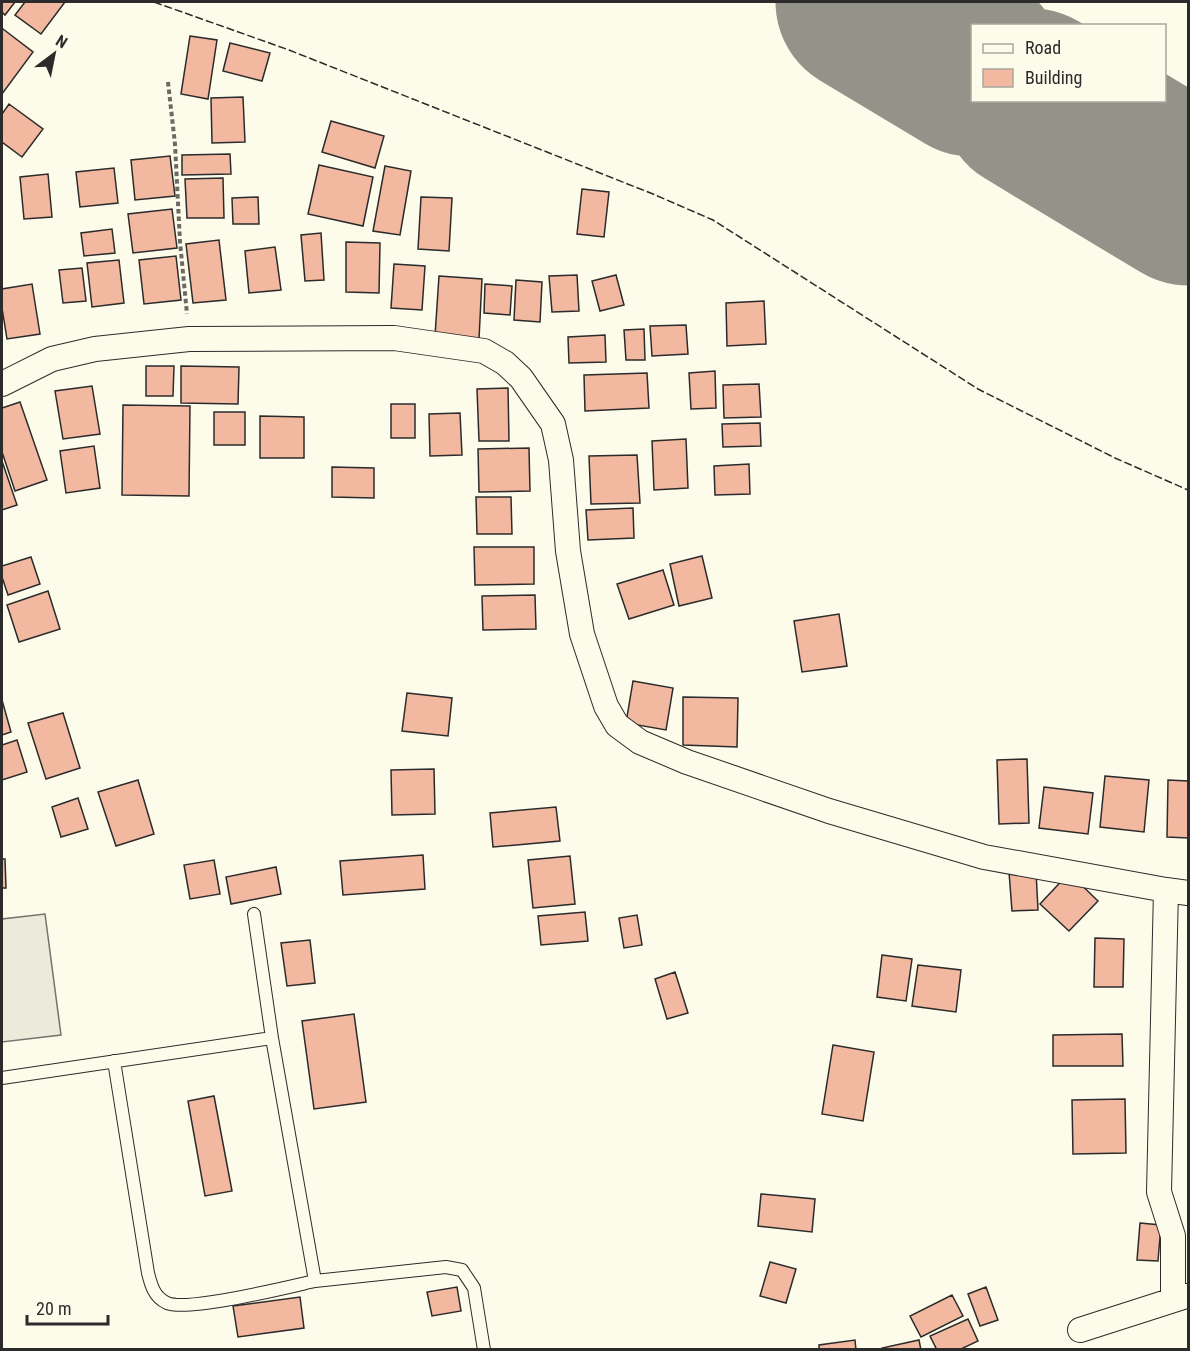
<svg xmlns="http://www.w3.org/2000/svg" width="1190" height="1351" font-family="'Roboto Condensed',sans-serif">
<rect width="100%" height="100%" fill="#fdfbea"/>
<!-- parking -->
<path fill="#eceadb" stroke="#74746e" stroke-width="1.5" d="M45 914 61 1035 2 1042V919Z"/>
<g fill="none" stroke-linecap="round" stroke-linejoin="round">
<!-- runway -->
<path stroke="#94938a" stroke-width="183" d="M867 2 972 65
M1032 100 1188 194"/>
</g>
<!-- building -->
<path fill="#f2b8a0" stroke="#2b2b2b" stroke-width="1.5" d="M2 2H15L5 15 2 12Z
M25 2H65L41 34 15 15Z
M3 29 33 52 2 94V31Z
M190 36 217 40 208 99 181 94Z
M230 43 270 53 262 81 223 71Z
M243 97 245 142 212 143 211 98Z
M9 104 43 129 22 157 2 142V114Z
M331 121 384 136 375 168 322 152Z
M230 154 231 174 182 175V155Z
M170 156 175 196 135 200 131 160Z
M319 165 373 177 363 226 308 214Z
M385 166 411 171 400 235 373 231Z
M114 168 118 203 80 207 76 172Z
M48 174 52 217 24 219 20 177Z
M223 178 224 218H187L185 179Z
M582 189 609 192 604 237 577 234Z
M258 197 259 224H233L232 198Z
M421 197 452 198 449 251 418 249Z
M172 209 177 248 133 253 128 214Z
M112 229 115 253 84 256 81 233Z
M321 233 324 280 305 281 301 235Z
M219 240 226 300 193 303 186 244Z
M346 242 380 243 379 293 346 292Z
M275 247 281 290 249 293 245 251Z
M176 256 181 300 144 304 139 260Z
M119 260 124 303 92 307 87 263Z
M394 264 425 266 422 310 391 308Z
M82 268 86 301 63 303 59 270Z
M577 275 579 311 552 312 549 276Z
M616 275 624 305 600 311 592 281Z
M439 276 482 279 479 339 435 336Z
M516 280 542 282 540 322 514 320Z
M32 284 40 334 7 339 2 308V289Z
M485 284 512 286 510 315 484 313Z
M764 301 766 344 727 346 726 303Z
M686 325 688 354 652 356 650 326Z
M644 329 645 360H626L624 330Z
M605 335 606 362 569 363 568 337Z
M146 366H174L173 396H146Z
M181 366 239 367 238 404 181 403Z
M715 371 716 408 691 409 689 373Z
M647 373 649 408 585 411 584 375Z
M759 384 761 417 724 418 723 385Z
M92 386 100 434 63 439 55 391Z
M508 388 509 441H479L477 389Z
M20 402 47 480 15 491 2 452V408Z
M391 404H415V438H391Z
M123 405 190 406 189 496 122 495Z
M214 412H245V445H214Z
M460 413 462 455 430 456 429 414Z
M260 416 304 417V458H260Z
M760 423 761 446 723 447 722 424Z
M686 439 688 488 654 490 652 441Z
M94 446 100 488 66 493 60 451Z
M529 448 530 491 479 492 478 449Z
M637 455 640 503 591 504 589 456Z
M2 461 17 505 2 510Z
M749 464 750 494 715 495 714 466Z
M332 467 374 468V498L332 497Z
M476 497H511L512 534H477Z
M633 508 634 538 588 540 586 510Z
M474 547H534V584L475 585Z
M702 556 712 598 679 606 670 564Z
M31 557 40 584 8 595 2 577V566Z
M663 570 674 605 629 619 617 584Z
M48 591 60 629 19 642 7 605Z
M535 595 536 629 483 630 482 596Z
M839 614 847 666 802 672 794 621Z
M633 681 673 688 666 730 626 723Z
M407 693 452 698 448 736 402 731Z
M683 697 738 698 737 747 683 745Z
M2 700 11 732 2 735Z
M63 713 80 768 46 779 28 723Z
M17 740 27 772 2 780V745Z
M1027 759 1029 823 999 824 997 760Z
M434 769 435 814 392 815 391 770Z
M1105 776 1149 780 1144 832 1100 827Z
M138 780 154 834 116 846 98 792Z
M1168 780 1188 781V838L1167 837Z
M1044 787 1093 793 1088 834 1039 828Z
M78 798 88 829 61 837 52 807Z
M556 807 560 841 493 847 490 813Z
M423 855 425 889 343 895 340 861Z
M570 856 575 904 533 908 528 860Z
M2 859H5L6 888H2Z
M214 860 220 894 190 899 184 865Z
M276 867 281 894 231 904 226 877Z
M1036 871 1038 910 1012 911 1009 872Z
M1069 873 1098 901 1069 931 1040 904Z
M585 912 588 941 541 945 538 916Z
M637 915 642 945 624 948 619 918Z
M1095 938 1124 939 1123 987H1094Z
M310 940 315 983 287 986 281 943Z
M882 955 912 959 906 1001 877 997Z
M918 965 961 970 956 1012 912 1006Z
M675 972 688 1013 667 1019 655 979Z
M354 1014 366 1102 314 1109 302 1021Z
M1122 1034 1123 1066H1053V1035Z
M833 1045 874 1052 863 1121 822 1114Z
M214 1096 232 1191 205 1196 188 1101Z
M1125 1099 1126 1153 1073 1154 1072 1100Z
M761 1194 815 1199 812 1232 758 1226Z
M1140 1223 1161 1225 1158 1261 1137 1260Z
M770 1262 796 1269 786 1303 760 1296Z
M457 1287 461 1311 432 1316 427 1292Z
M986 1287 998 1320 980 1326 968 1294Z
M952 1295 963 1316 921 1337 910 1316Z
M300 1297 304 1328 238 1337 233 1306Z
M968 1319 978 1341 959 1350H937L930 1336Z
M855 1340 856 1350H819V1345Z
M919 1340 921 1350H882V1348Z"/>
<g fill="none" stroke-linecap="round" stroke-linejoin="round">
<defs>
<path id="service" d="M254 914 272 1038 315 1281 446 1267 462 1270 474 1288 484 1350
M114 1061 148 1273C151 1285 154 1297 167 1303 188 1312 288 1287 315 1281
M2 1078 272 1038"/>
<path id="minor" d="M2 384 52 359 95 349 189 339 394 338 484 351 505 363 521 378 553 424 561 460 568 551 582 634 606 706 617 725 640 742 687 762 829 811 984 857 1166 890 1188 893
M1166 890 1159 1192 1173 1236V1299
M1080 1330 1186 1296"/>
</defs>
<!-- service casing -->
<use href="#service" stroke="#2b2b2b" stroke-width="14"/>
<!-- minor casing -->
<use href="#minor" stroke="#2b2b2b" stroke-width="26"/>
<!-- path -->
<path stroke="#6a6964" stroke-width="4" stroke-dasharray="4.5 3" stroke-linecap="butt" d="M168 82 175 144 180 242 187 314"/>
<!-- service -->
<use href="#service" stroke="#fdfbea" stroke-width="12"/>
<!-- minor -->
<use href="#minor" stroke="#fdfbea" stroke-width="24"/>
<!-- fence -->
<path stroke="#2b2b2b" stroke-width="1.5" stroke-dasharray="8 3" stroke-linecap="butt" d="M154 2 289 50 653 194 713 220 978 389 1115 458 1188 490"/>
</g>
<!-- border -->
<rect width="1190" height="1351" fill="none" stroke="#2b2b2b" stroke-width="6"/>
<!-- legend -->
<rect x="971" y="24" width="195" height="78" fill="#fdfbea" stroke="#a9a89e" stroke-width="1.5"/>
<rect x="983" y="44" width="30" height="9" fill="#fdfbea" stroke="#a9a89e" stroke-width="1.5"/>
<text x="1025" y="54" font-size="18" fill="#2b2b2b">Road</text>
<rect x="983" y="69" width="30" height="18" fill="#f2b8a0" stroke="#a9a89e" stroke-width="1.5"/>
<text x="1025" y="84" font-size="18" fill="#2b2b2b">Building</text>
<!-- north arrow -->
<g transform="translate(54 54) rotate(32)" stroke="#fdfbea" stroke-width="4.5" paint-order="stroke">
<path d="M0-4.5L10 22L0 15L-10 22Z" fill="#2b2b2b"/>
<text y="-9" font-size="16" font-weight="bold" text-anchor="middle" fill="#2b2b2b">N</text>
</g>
<!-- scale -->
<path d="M27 1315v9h81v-9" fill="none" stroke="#2b2b2b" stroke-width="3"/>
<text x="36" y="1315" font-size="18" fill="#2b2b2b" stroke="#fdfbea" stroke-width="4.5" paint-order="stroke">20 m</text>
</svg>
